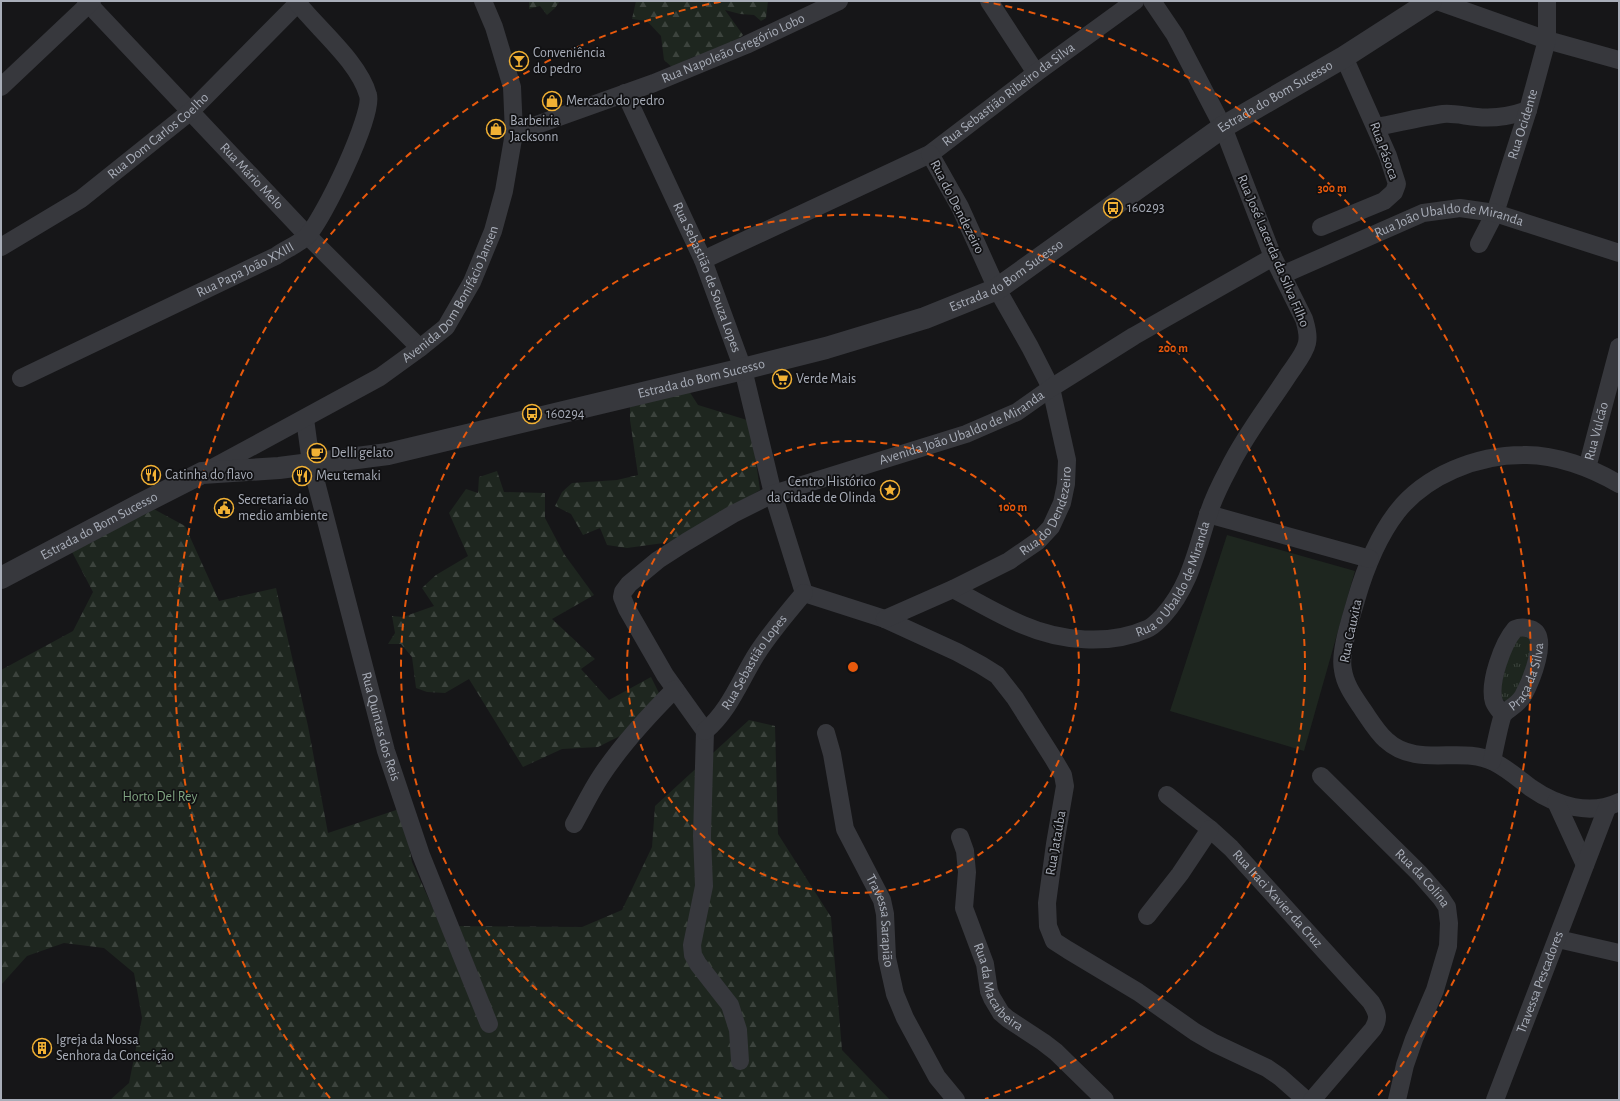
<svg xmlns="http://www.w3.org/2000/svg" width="1620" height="1101" font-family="'Alegreya Sans',sans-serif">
<defs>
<pattern id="grass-tufts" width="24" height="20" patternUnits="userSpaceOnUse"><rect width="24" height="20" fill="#1e261f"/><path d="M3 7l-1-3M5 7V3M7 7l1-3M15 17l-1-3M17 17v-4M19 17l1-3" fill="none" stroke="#3c433d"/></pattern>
<pattern id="forest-firs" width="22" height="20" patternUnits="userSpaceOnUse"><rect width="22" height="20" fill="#1e261f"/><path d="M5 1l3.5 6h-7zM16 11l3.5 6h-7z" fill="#3c433d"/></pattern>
</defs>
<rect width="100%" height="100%" fill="#161618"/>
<!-- grass -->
<path fill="url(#grass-tufts)" d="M1515 633 1534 636 1518 699 1505 701 1498 696Z"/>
<!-- forest -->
<path fill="url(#forest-firs)" d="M529 1H560L555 8 547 15 540 6 529 9Z
M636 1H768L766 18 761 21 754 15 740 14 725 10 743 35 721 55C698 54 693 54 674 69L664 60 661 36 647 21 632 19Z
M689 391 698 405 747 420 755 455 760 490 671 542 627 548 607 545 600 528 583 535 571 514 555 506 562 492 572 483 617 480 638 475 630 420V407Z
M497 471 504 492 545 493V518L564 554 594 595 552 619 595 659 581 669 609 700 651 677 666 707 638 727 598 747 562 749 523 767 469 679 445 693 427 692 416 688 412 657 401 644H388L395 633 392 616 403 617 434 606 422 588 436 575 468 556 449 513 466 489 478 493 479 477Z
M150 507 185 526 219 601 276 588 308 726 328 833 402 808 412 862 441 926 582 927 622 910 652 847 655 806 749 720 775 726 778 834 831 917 842 1050 890 1100H110L129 1083 142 1018 134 973 104 948 64 943 27 956 1 985V670L73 631 93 592 71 550Z"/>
<!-- pitch -->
<path fill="#1e261f" d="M1227 535 1355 571 1304 751 1170 711Z"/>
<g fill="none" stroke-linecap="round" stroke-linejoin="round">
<!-- minor -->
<g stroke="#37383d" stroke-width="18">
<path id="s1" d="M86 1 307 235 420 348"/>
<path d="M989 1 1036 73"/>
<path d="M1437 1 1547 40 1619 60"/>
<path d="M1 87 92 1"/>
<path id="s2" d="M625 93 703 260 743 369 773 494 804 593"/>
<path d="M1376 127C1398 123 1421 117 1443 114 1454 113 1465 116 1477 117 1495 119 1511 116 1528 110"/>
<path id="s3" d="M514 133 654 83 746 45 839 1"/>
<path d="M1321 227 1384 201 1394 192 1397 184 1388 156 1344 57"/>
<path id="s4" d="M1479 244 1495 213 1528 110 1547 40V1"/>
<path id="s5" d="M1 247 81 199 191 111 298 3"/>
<path id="s6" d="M703 260 930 154 1036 73 1135 1"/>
<path id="s7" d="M1282 275 1423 213 1460 208 1495 213 1619 253"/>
<path id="s8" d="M21 378 276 256C286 249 299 244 307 236 323 220 374 114 368 95 359 62 318 29 296 1"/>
<path id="s9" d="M305 419 311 463 386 751 421 855 489 1024"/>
<path id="s10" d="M1587 468 1619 347"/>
<path id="s11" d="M207 471 380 377 420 348 446 327 472 282 493 231 504 191 514 133 512 87 494 27 483 1"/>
<path d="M1619 484C1592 468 1555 454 1523 455 1477 455 1426 475 1397 512 1377 538 1365 569 1356 600 1351 618 1339 653 1343 670 1345 685 1355 698 1363 710 1370 720 1377 732 1386 740 1417 769 1461 745 1494 762 1508 769 1519 779 1531 788 1557 806 1590 816 1619 802"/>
<path d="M1208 514 1370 559"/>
<path id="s12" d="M953 589C976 601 999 615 1023 625 1060 641 1109 646 1147 629 1153 627 1158 621 1163 616 1190 586 1196 552 1208 515 1213 499 1221 483 1229 468 1245 435 1269 405 1289 374 1295 365 1305 353 1307 343 1309 334 1306 326 1304 319L1273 257 1223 127 1175 35 1152 1"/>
<path d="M804 593 885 619 957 652 981 665 997 675 1015 698 1053 758 1063 775 1065 786 1055 844 1047 903 1048 926 1054 941 1068 950 1138 992 1195 1032 1214 1043 1267 1068 1280 1077 1306 1100"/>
<path id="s13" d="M885 619 953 589 1009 561 1038 541 1051 527 1062 503 1066 484 1067 460 1051 388 1030 347 997 289 960 207 930 154"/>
<path id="s14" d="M705 731 665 675 627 609 622 597 623 592 629 584 658 560 686 542 733 514 773 494 966 434 1017 412 1051 388 1134 336 1273 257"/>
<path d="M705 731 702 836 704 886 692 945 693 955 698 964 730 1005 738 1030 740 1061"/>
<path id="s15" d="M705 731C729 711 740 681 756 655 770 633 787 613 804 593"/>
<path id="s16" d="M826 733 832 754 845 829 882 900 885 914 887 958 895 994 905 1018 937 1077 956 1100"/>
<path id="s17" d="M1492 761C1494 752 1500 721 1503 715 1507 709 1518 705 1523 696 1530 683 1551 635 1530 629 1525 627 1520 627 1515 629 1503 643 1488 683 1494 702 1496 707 1500 711 1503 715"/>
<path id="s18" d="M1321 776 1420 874 1441 898 1447 907 1449 923 1448 946 1435 990 1414 1039 1405 1065 1397 1100"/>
<path id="s19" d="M1167 795 1210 829 1231 848 1371 1002C1377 1012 1380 1018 1373 1029L1312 1100"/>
<path d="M1556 802 1585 865"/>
<path d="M574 824C583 808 591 791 601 776 622 744 648 716 675 689"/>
<path id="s20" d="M960 837 965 851 967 872 964 908 985 964 989 991 992 998 1001 1013 1008 1019 1043 1042 1056 1052 1105 1100"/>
<path d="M1147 916 1180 874 1210 829"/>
<path d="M1558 939 1619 953"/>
<path id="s21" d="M1495 1100 1607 808"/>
</g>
<!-- tertiary -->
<path stroke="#37383d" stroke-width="22" id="s22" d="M1 578 139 505 202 473 279 468 388 454 743 369 826 348 925 318 997 289 1223 127 1344 57 1431 1"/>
</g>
<!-- distance rings -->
<g fill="none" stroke="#e8590c" stroke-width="2" stroke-dasharray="7 5">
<circle cx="853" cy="667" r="226"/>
<path d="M721 1099A452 452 0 1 1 985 1099"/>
<path d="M330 1098A678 678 0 0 1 724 1M982 1A678 678 0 0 1 1376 1098"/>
</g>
<!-- icons -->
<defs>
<symbol id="bar-ring" viewBox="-11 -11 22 22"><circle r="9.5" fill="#111113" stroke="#f2b134" stroke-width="1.5"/><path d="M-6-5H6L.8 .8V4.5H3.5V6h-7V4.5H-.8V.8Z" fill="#f2b134"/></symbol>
<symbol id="shop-ring" viewBox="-11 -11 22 22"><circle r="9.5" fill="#111113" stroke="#f2b134" stroke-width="1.5"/><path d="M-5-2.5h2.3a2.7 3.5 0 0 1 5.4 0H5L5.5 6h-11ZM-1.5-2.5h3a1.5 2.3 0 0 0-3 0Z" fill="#f2b134"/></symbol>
<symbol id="bus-ring" viewBox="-11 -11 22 22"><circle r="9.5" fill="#111113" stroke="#f2b134" stroke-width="1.5"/><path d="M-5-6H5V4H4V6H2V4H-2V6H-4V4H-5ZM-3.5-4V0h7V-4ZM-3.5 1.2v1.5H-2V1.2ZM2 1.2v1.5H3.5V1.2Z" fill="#f2b134"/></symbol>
<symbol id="supermarket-ring" viewBox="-11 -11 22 22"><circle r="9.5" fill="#111113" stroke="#f2b134" stroke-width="1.5"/><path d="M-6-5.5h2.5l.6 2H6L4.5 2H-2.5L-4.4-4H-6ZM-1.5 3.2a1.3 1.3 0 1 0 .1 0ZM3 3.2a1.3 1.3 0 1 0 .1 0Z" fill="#f2b134"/></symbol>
<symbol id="cafe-ring" viewBox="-11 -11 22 22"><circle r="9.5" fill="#111113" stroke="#f2b134" stroke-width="1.5"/><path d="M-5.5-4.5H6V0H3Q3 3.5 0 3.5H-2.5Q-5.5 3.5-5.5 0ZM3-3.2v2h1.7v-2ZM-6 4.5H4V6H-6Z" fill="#f2b134"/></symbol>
<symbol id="restaurant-ring" viewBox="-11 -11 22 22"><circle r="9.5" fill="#111113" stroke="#f2b134" stroke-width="1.5"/><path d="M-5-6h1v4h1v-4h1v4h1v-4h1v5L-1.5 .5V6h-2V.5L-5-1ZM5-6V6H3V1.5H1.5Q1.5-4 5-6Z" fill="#f2b134"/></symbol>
<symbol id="sight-ring" viewBox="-11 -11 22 22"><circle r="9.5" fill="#111113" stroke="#f2b134" stroke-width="1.5"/><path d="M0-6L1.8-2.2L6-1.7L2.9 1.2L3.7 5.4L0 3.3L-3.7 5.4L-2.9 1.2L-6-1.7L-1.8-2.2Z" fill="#f2b134"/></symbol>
<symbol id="civic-ring" viewBox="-11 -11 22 22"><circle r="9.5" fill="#111113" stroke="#f2b134" stroke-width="1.5"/><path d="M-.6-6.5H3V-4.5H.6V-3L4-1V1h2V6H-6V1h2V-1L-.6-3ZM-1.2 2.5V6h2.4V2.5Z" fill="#f2b134"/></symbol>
<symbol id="building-ring" viewBox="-11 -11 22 22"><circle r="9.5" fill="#111113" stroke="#f2b134" stroke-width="1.5"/><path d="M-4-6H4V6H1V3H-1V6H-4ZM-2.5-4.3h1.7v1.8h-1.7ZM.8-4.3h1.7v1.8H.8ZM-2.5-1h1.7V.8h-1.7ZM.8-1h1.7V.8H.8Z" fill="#f2b134"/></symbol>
</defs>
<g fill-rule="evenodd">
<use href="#bar-ring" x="508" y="50" width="22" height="22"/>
<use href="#shop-ring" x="541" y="90" width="22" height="22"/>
<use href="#shop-ring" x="485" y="118" width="22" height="22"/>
<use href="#bus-ring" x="1102" y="197" width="22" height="22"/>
<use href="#supermarket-ring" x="771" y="368" width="22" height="22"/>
<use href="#bus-ring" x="521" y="403" width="22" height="22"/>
<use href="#cafe-ring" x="306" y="442" width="22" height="22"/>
<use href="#restaurant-ring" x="140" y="464" width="22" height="22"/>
<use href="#restaurant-ring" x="291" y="465" width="22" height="22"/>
<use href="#sight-ring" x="879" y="479" width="22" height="22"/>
<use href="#civic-ring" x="213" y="497" width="22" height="22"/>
<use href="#building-ring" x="31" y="1037" width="22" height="22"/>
</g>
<g text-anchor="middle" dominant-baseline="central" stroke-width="3.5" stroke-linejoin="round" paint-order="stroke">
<!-- street labels -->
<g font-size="14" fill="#a8adb8" stroke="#111113">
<text stroke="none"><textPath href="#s3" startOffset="235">Rua Napoleão Gregório Lobo</textPath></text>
<text stroke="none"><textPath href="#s6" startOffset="349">Rua Sebastião Ribeiro da Silva</textPath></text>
<text stroke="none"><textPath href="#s22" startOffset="1384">Estrada do Bom Sucesso</textPath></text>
<text stroke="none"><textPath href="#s4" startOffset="128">Rua Ocidente</textPath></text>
<text stroke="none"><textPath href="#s5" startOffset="193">Rua Dom Carlos Coelho</textPath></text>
<text transform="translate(1384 151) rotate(70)">Rua Pásoca</text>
<text stroke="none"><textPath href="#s1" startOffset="241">Rua Mário Melo</textPath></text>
<text transform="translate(957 207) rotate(63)">Rua do Dendezeiro</text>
<text stroke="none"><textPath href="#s7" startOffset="179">Rua João Ubaldo de Miranda</textPath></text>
<text transform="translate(1273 251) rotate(67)">Rua José Lacerda da Silva Filho</text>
<text stroke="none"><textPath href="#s8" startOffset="249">Rua Papa João XXIII</textPath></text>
<text stroke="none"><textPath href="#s22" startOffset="1060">Estrada do Bom Sucesso</textPath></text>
<text stroke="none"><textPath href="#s2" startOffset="202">Rua Sebastião de Souza Lopes</textPath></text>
<text stroke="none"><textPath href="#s11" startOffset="309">Avenida Dom Bonifácio Jansen</textPath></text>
<text stroke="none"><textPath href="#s22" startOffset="736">Estrada do Bom Sucesso</textPath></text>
<text stroke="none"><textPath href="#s14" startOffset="544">Avenida João Ubaldo de Miranda</textPath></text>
<text stroke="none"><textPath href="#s10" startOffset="38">Rua Vulcão</textPath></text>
<text stroke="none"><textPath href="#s13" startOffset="203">Rua do Dendezeiro</textPath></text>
<text stroke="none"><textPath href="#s22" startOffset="111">Estrada do Bom Sucesso</textPath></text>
<text stroke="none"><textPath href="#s12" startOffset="263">Rua o Ubaldo de Miranda</textPath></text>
<text transform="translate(1351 631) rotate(-78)">Rua Cauxita</text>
<text stroke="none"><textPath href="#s15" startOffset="85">Rua Sebastião Lopes</textPath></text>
<text stroke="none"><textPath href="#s17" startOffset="94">Praça da Silva</textPath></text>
<text stroke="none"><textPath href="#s9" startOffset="317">Rua Quintas dos Reis</textPath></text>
<text transform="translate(1056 843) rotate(-80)">Rua Jataúba</text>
<text stroke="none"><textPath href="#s18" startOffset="144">Rua da Colina</textPath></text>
<text stroke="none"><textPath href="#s19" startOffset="152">Rua Iraci Xavier da Cruz</textPath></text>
<text stroke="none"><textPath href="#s16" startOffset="198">Travessa Sarapião</textPath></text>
<text stroke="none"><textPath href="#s21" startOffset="126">Travessa Pescadores</textPath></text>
<text stroke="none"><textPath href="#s20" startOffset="160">Rua da Macaibeira</textPath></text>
</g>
<!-- poi labels -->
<g font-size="14" fill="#a8adb8" stroke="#111113" text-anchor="start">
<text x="533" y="53">Conveniência<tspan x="533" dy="16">do pedro</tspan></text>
<text x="566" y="101">Mercado do pedro</text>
<text x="510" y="121">Barbeiria<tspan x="510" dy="16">Jacksonn</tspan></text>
<text x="1127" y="208">160293</text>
<text x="796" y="379">Verde Mais</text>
<text x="546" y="414">160294</text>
<text x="331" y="453">Delli gelato</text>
<text x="165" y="475">Catinha do flavo</text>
<text x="316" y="476">Meu temaki</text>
<text x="876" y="482" text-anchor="end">Centro Histórico<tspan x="876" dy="16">da Cidade de Olinda</tspan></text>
<text x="238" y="500">Secretaria do<tspan x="238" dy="16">medio ambiente</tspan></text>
<text x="56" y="1040">Igreja da Nossa<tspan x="56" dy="16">Senhora da Conceição</tspan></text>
</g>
<!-- park labels -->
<g font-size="14" fill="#7fa381" stroke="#111113">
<text x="160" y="797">Horto Del Rey</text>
</g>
</g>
<circle cx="853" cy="667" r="6" fill="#e8590c" stroke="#111113" stroke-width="2"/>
<g font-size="12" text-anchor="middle" font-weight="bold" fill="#e8590c" stroke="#111113" stroke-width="3.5" stroke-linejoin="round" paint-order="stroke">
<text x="1332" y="192">300 m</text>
<text x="1173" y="352">200 m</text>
<text x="1013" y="511">100 m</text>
</g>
<!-- border -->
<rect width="1620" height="1101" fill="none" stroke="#a8adb8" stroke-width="4"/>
</svg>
